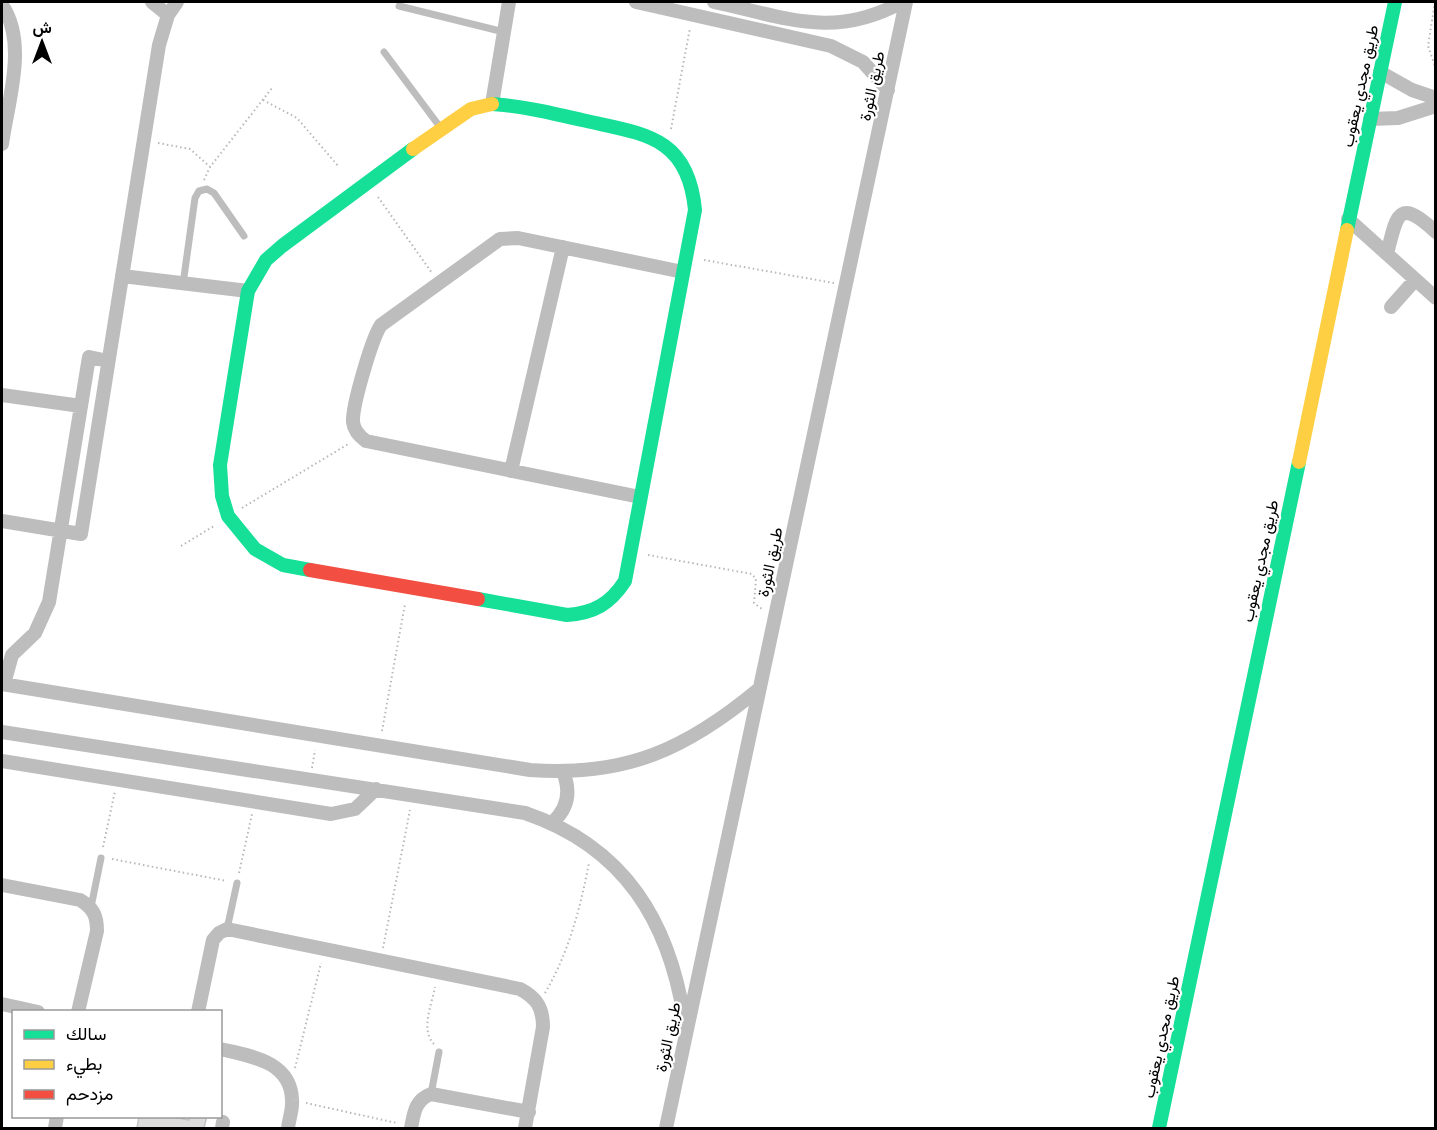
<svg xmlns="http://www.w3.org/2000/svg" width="1437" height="1130" font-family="Figtree,Vazirmatn,sans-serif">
<rect width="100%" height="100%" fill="#fff"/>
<!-- building -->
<path fill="#dcdcdc" stroke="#c4c4c4" stroke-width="1.5" d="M139 1116H169L189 1120 190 1116H207L204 1128H137Z"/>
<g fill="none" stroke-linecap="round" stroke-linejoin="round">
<!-- path -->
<path stroke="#b8b8b8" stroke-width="2" stroke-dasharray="1.5 3" stroke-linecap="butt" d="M1435 2 1428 46 1436 69
M263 100 297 118 339 167
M671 129 690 28
M158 143 190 149 210 167
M204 180 210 167 272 88
M378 197 432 273
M704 260 834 283
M242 508 350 443
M181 546 214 526
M648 555 752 574 756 579 754 603 762 609
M382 731 405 604
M312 768 315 750
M103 847 115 791
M112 859 227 881
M239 873 252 814
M383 948 410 810
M545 993C569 952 580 909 589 863
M434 1044C420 1030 432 1004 435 987
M295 1068 321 963
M306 1103 397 1123"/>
<!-- lane -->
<path stroke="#bdbdbd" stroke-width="7" d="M399 6 504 32
M384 52 440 127
M183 284 195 198 199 191 207 189 214 193 244 236
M91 907 101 858
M227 929 237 883
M431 1094 439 1052"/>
<!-- street -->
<path stroke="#bdbdbd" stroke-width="14" d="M152 2 168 15
M636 2 831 46 863 62 888 90
M714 2C785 17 833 40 902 2
M2 5C28 43 8 101 2 144
M1380 72 1412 90 1436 98
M492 104 509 2
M1370 119 1398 118 1436 106
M1348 219 1436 298
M1387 254C1397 214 1398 197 1436 232
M122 276 248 291
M1391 307 1415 280
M2 395 81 406
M511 471 563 247
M640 497 366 441C359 436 354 431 353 422 352 406 372 338 381 325L500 239 518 238 683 272
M2 521 81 534 159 45 168 15 177 2
M2 684 530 770C626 777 687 749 760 688
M4 684 12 655 35 633 49 602 89 357 108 361
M2 732 525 813C625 847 670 922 685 1023
M2 761 331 814 355 809 376 789
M553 822C568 808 571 791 563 772
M2 885 80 900C93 908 97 915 97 931L78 1012
M2 1004 38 1012
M198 1012 213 940 219 933 227 929 520 989C537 998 543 1008 543 1027L525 1128
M220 1049C250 1056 291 1061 292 1100 293 1109 289 1119 288 1128
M55 1128 57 1116
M222 1128 223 1122
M411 1128C414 1113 415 1100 431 1094L529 1112
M666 1128 906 2"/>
<!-- fast -->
<path stroke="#16e098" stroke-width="14" d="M1347 230 1395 2
M310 570 283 565 255 549 228 516 222 496 220 465 248 291 266 260 282 246 413 149
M478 599 567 615C594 613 610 604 625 581L695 210C688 135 643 134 582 120 552 113 523 106 492 104
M1159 1128 1299 462"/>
<!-- slow -->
<path stroke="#ffcf43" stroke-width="14" d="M413 149 471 109 492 104
M1299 462 1347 230"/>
<!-- jam -->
<path stroke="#f24e42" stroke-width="14" d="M310 570 478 599"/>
</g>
<g text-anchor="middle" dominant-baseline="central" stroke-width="4.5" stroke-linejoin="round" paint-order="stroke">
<!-- street labels -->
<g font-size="16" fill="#000" stroke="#fff">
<text transform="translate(872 86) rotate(-78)">طريق الثورة</text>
<text transform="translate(1360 86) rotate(-78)">طريق مجدي يعقوب</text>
<text transform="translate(1260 561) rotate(-78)">طريق مجدي يعقوب</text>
<text transform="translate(770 562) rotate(-78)">طريق الثورة</text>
<text transform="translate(668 1037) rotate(-78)">طريق الثورة</text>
<text transform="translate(1161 1037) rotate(-78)">طريق مجدي يعقوب</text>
</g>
</g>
<!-- border -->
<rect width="1437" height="1130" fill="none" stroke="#000000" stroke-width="6"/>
<!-- legend -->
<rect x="12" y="1010" width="210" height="108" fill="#ffffff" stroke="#999999" stroke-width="1.5"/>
<rect x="24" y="1030" width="30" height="9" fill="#16e098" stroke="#999999" stroke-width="1.5"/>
<text x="66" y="1040" font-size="18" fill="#000000">سالك</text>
<rect x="24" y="1060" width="30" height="9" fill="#ffcf43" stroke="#999999" stroke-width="1.5"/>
<text x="66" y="1070" font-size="18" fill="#000000">بطيء</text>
<rect x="24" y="1090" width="30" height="9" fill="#f24e42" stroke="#999999" stroke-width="1.5"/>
<text x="66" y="1100" font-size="18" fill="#000000">مزدحم</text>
<!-- north arrow -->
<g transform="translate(42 42)" stroke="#ffffff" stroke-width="4.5" paint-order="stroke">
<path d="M0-4.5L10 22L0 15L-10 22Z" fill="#000000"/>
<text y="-9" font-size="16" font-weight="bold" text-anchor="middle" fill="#000000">ش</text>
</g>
</svg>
